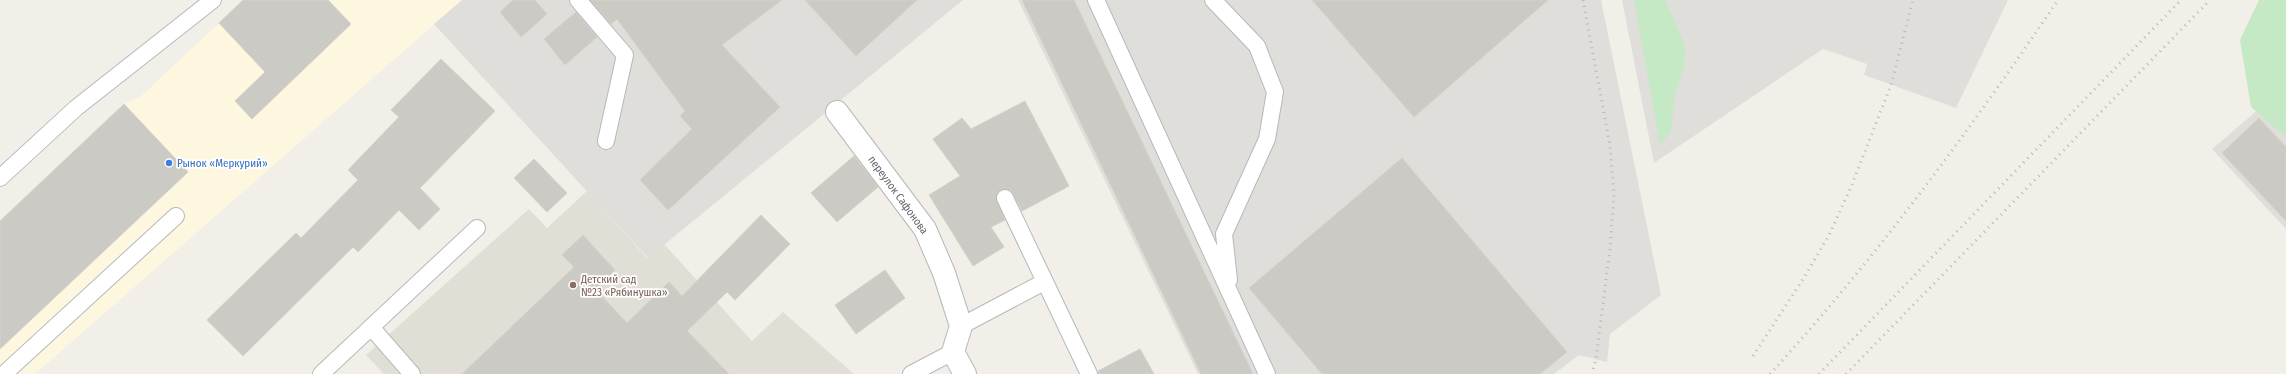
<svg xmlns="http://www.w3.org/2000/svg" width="2286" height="374" font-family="'Fira Sans Condensed',sans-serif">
<rect width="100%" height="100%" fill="#f1efe8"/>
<!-- commercial -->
<path fill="#fef7e0" d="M244 0H462L35 374H0V221L124 104 140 97Z"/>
<!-- industrial -->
<path fill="#e0deda" d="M462 0H963L648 258 434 24Z
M1018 0H1601L1661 295 1610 334 1607 362 1579 355 1554 374H1198Z
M1622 0H2008L1956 108 1864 75 1867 64 1823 49 1654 163Z
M2286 86V229L2212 149Z"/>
<!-- education -->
<path fill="#e1ded6" d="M587 191 647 258 664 244 752 341 783 312 854 374H384L366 355 529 209 547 228Z"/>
<!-- green -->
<path fill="#c5e8c5" d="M1634 0H1665L1685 45 1684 69 1675 94 1671 130 1660 146Z
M2259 0H2286V137L2251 107 2240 40Z"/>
<!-- building -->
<path fill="#cccac5" stroke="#d6d1c6" d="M243 0H328L351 24 252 119 235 101 265 72 219 23Z
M513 0H535L547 14 521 37 500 12Z
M590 0H782L722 45 780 107 668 210 640 180 692 129 680 116 685 111 617 19 611 24Z
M805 0H917L856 56Z
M1022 0H1074L1253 374H1201Z
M1312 0H1548L1414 117Z
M576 12 597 37 565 65 544 39Z
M441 59 495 111 420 188 440 209 419 230 399 210 358 252 353 247 243 356 207 320 296 233 301 238 358 180 348 170 399 117 391 110Z
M1025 101 1069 186 1022 211 1011 190H1001L996 198 1005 220 991 227 1004 247 973 266 929 195 960 176 933 139 962 118 971 129Z
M124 104 188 172 0 349V221Z
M2259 118 2286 147V221L2222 153Z
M854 156 878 187 837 222 811 193Z
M1402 158 1567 352 1540 374H1322L1249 288Z
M534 159 567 193 547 212 514 178Z
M761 215 790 244 735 300 727 292 687 331 729 374H462L574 267 562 255 583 235 615 270 595 289 627 323 669 282 682 296Z
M885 270 905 298 856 334 835 305Z
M1140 349 1154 374H1098V371Z"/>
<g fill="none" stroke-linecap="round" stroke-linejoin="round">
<defs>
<path id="lane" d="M578 0 625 55 606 141
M1096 0 1267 374
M1213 0 1257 46 1275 92 1267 139 1224 234 1229 280
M0 178 76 108 213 0
M1005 198 1089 374
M961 326 1044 282
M371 327 412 374
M4 374 176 216
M321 374 477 228
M911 374 953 352"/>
<path id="street" d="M837 112 925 229 944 273 961 326 953 352 965 374"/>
</defs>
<!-- lane casing -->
<use href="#lane" stroke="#b5b8bc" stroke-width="18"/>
<!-- street casing -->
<use href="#street" stroke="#b5b8bc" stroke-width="24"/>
<!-- lane -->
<use href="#lane" stroke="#fff" stroke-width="16"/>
<!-- street -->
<use href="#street" stroke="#fff" stroke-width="22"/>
<!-- rail -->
<path stroke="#b6b7b8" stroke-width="3" stroke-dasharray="1 5" stroke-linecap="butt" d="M1583 0 1610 145 1614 194 1610 249 1596 359 1592 374
M1753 356 1805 276 1829 235 1851 187 1891 85 1913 0
M1770 374C1876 258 1970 130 2058 0
M1819 374 2181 0
M1846 374 2210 0"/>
</g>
<!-- markers -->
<circle fill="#3f7fe0" stroke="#fff" stroke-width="1.5" cx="169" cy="163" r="4"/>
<circle fill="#8d6e63" stroke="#fff" stroke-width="1.5" cx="573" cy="285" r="4"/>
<g text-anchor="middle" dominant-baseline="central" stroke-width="3.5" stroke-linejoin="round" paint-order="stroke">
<!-- shop labels -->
<g font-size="11" fill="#366cbe" stroke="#fff" text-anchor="start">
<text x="177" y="163">Рынок «Меркурий»</text>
</g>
<!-- street labels -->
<g font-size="11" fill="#5f6368" stroke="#fff">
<text transform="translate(898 195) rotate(54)">переулок Сафонова</text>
</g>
<!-- education labels -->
<g font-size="11" fill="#785e54" stroke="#fff" text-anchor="start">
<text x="581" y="279">Детский сад<tspan x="581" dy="13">№23 «Рябинушка»</tspan></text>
</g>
</g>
</svg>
